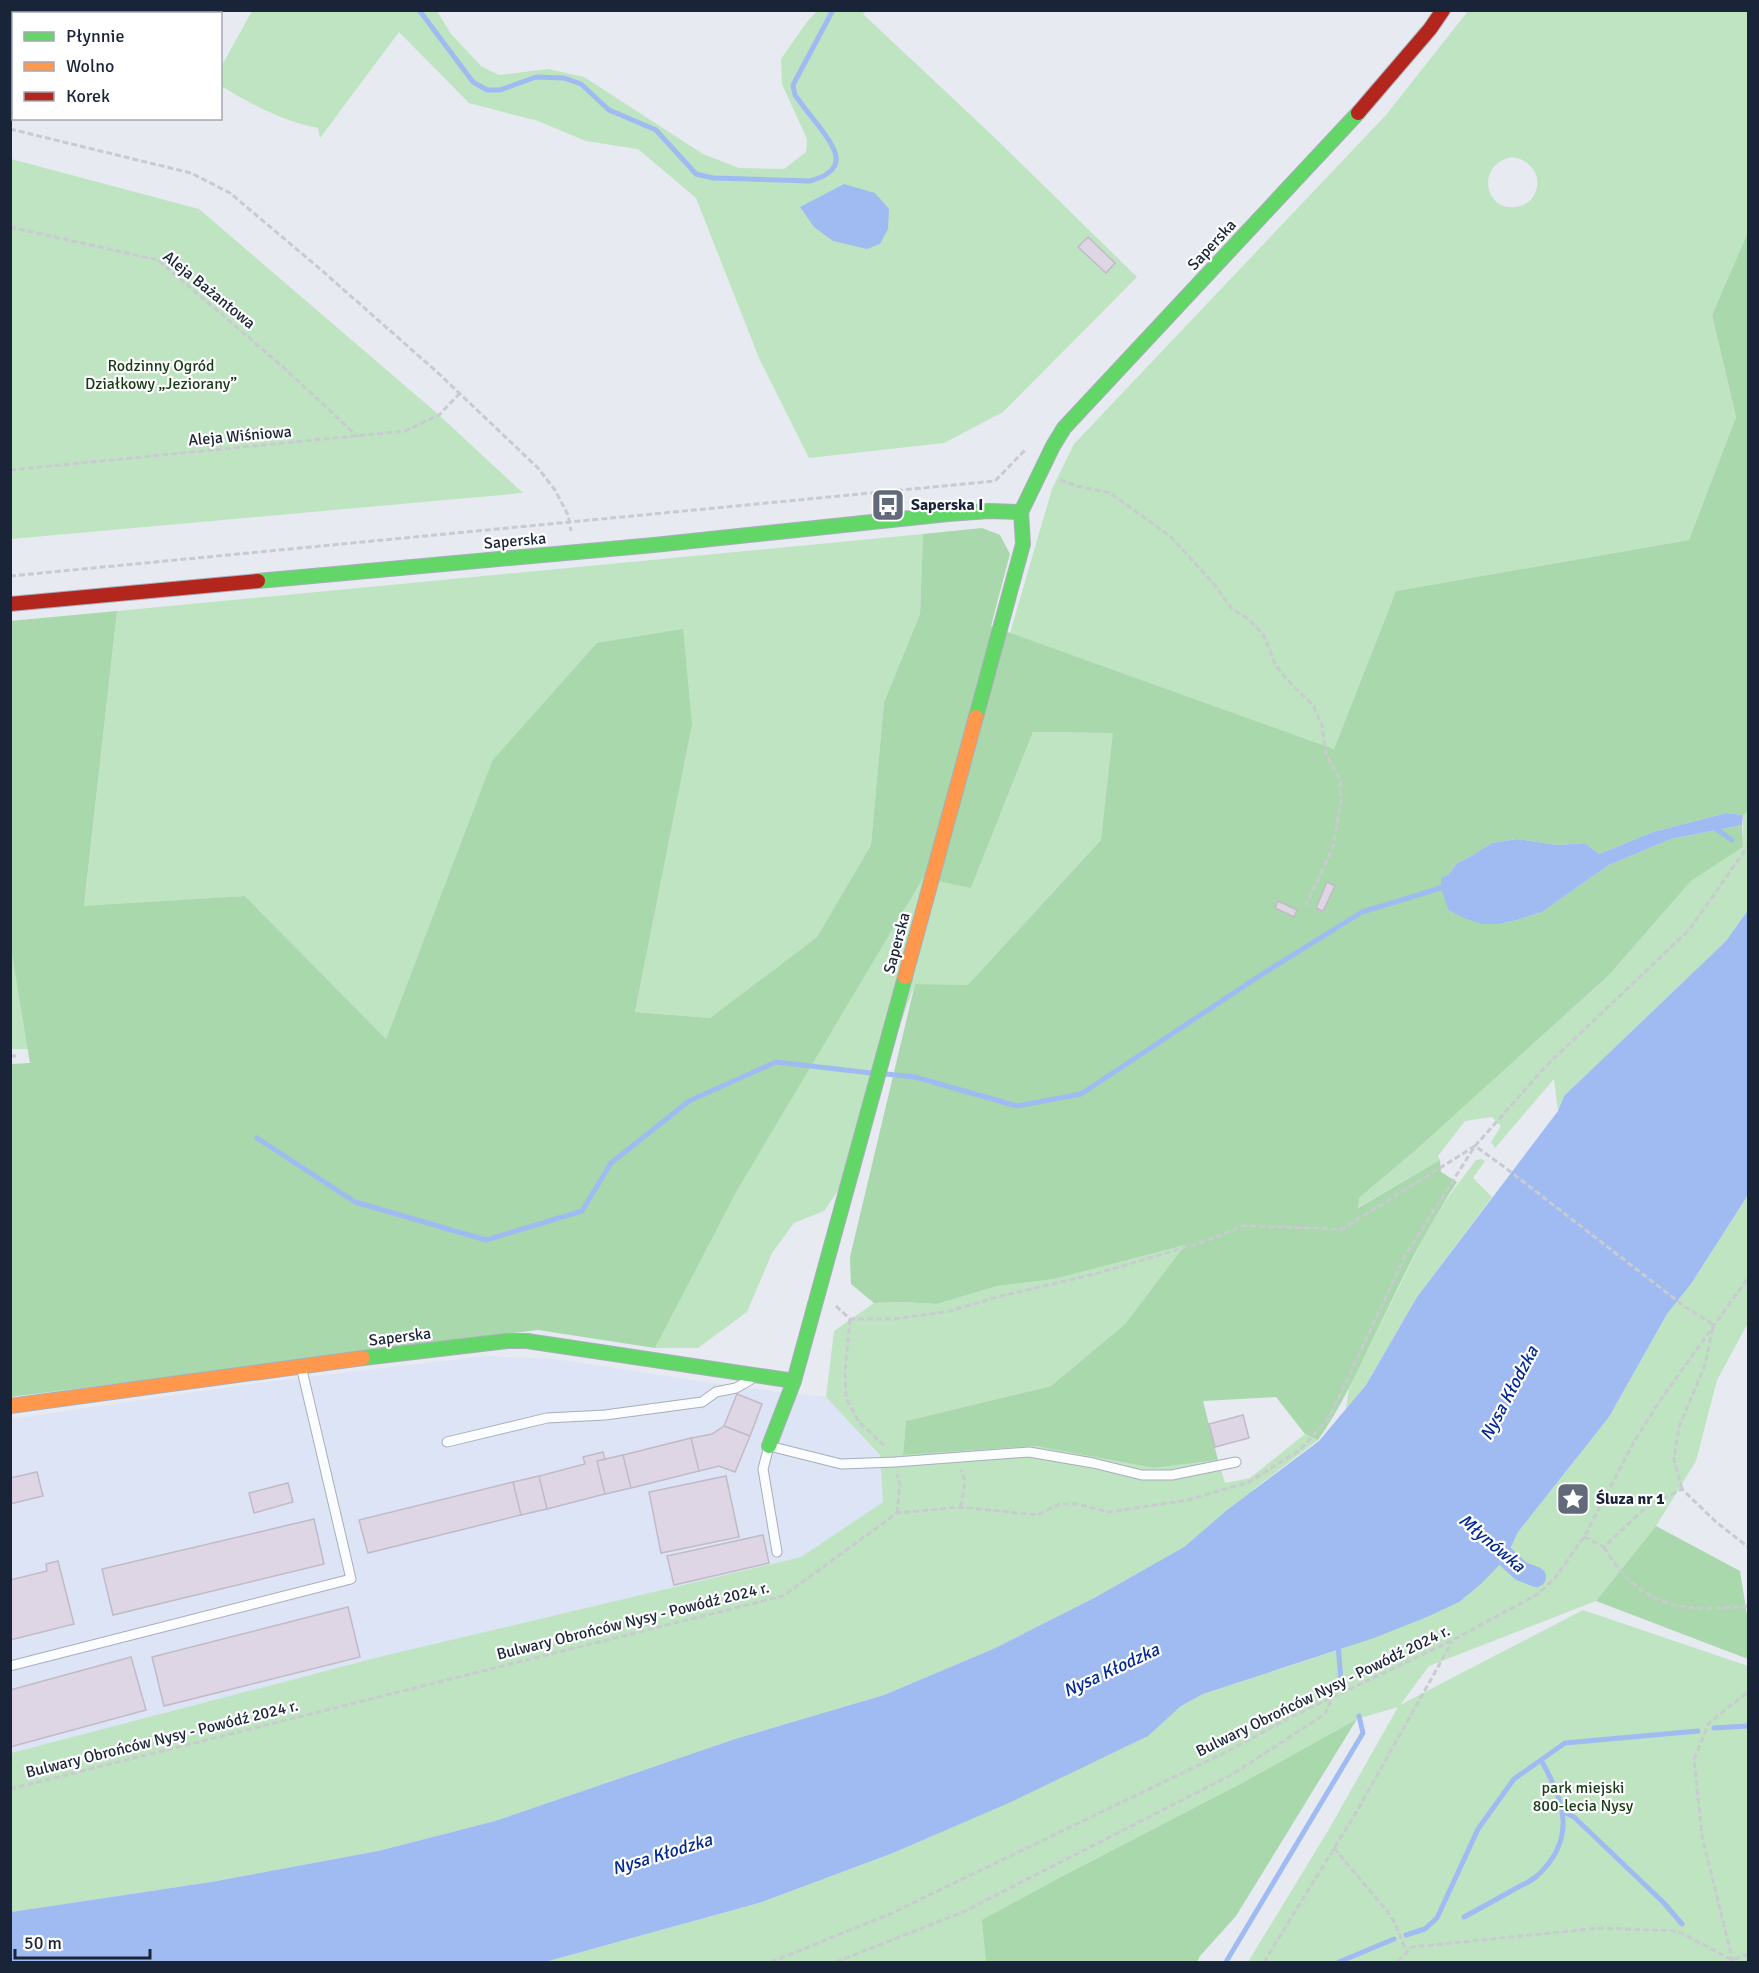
<svg xmlns="http://www.w3.org/2000/svg" width="1759" height="1973" font-family="Signika,sans-serif">
<rect width="100%" height="100%" fill="#e7eaf1"/>
<!-- built -->
<path fill="#dce4f5" d="M486 1356 555 1359 739 1387 826 1397 880 1455 883 1502 801 1557 383 1656 11 1753V1419L257 1383Z"/>
<!-- green -->
<path fill="#bfe4c2" fill-rule="evenodd" d="M252 11H437L451 34 481 66 499 75 548 69 584 77 703 154 739 168 784 169 806 152 807 139 782 84 781 59 806 23 817 11H867L863 14 994 137 1137 277 1003 412 944 443 809 458 759 358 696 198 638 149 586 141 538 121 469 103 399 32 320 138 318 128C282 121 251 104 221 86V67Z
M1468 11H1748V232L1712 315 1736 417 1689 540 1396 591 1334 749 1010 633 1052 489 1074 444 1386 115ZM1512 157C1528 159 1542 173 1536 190 1534 198 1528 204 1520 206 1486 216 1473 165 1512 157Z
M11 159 199 209 439 415 523 493 11 539Z
M923 534 920 614 884 702 871 845 817 937 710 1018 635 1012 692 725 492 761 386 1039 245 896 84 907 117 611Z
M1033 732 1114 733 1101 840 968 986 915 984 840 1188 824 1211 794 1223 772 1253 747 1312 698 1348H655L735 1192 923 877 971 888Z
M1748 812V910L1726 941 1564 1096 1558 1111 1554 1079 1495 1148 1491 1142 1501 1126 1492 1117 1465 1121 1438 1156 1440 1160 1357 1208 1359 1198 1417 1149 1609 975 1691 881 1743 847V815Z
M11 949 28 1049H11Z
M1481 1159 1485 1161 1473 1178 1492 1197 1417 1297 1366 1385 1346 1409 1349 1388 1436 1213 1476 1160Z
M1748 1195V1323L1717 1380 1696 1461 1656 1526 1596 1601 1429 1666 1400 1705 1583 1610 1748 1666V1962H1248L1329 1829 1398 1707 1357 1719 1242 1783 1057 1879 983 1920 986 1962H545L759 1903 893 1853 1011 1801 1147 1736 1181 1706 1203 1694 1338 1650 1427 1617 1506 1558 1518 1532 1609 1417 1667 1314 1691 1284Z
M1186 1244 1125 1324 1051 1386 906 1421 903 1455 1035 1446 1154 1468 1218 1460 1225 1483 1250 1478 1305 1434 1318 1440 1254 1489 1252 1492 1227 1510 1184 1547 1094 1598 993 1649 884 1695 735 1739 495 1821 378 1851 211 1882 11 1912V1753L383 1656 801 1557 883 1502 880 1455 826 1397 834 1331 874 1303 902 1302 937 1304 997 1286 1054 1279Z"/>
<!-- forest -->
<path fill="#a8d8ab" d="M1748 232V812L1743 815 1726 813 1653 832 1599 854 1585 843 1557 845 1517 839 1492 843 1466 859 1457 863 1448 875 1445 897 1448 910 1500 924 1517 920 1542 912 1609 865 1671 839 1742 825 1743 847 1691 881 1609 975 1417 1149 1359 1198 1358 1208 1440 1160 1441 1172 1457 1182C1424 1231 1399 1286 1373 1339 1356 1374 1340 1409 1318 1440L1305 1434 1276 1397 1203 1401 1218 1460 1154 1468 1035 1446 903 1455 906 1421 1051 1386 1125 1324 1185 1245 1054 1279 997 1286 937 1304 902 1302 874 1303 851 1284 850 1257 915 984 968 985 1101 840 1113 733 1033 732 971 888 923 878 736 1192 655 1348 538 1330 11 1397V1064L30 1063 11 949 10 621 117 611 84 906 245 896 386 1039 492 761 597 643 683 629 692 725 635 1012 710 1018 817 937 871 845 884 702 920 614 923 534 982 528 1000 535 1010 554 991 626 1334 749 1396 591 1689 540 1736 417 1712 315Z
M1656 1526 1740 1571 1748 1621V1659L1596 1601Z
M1357 1719 1236 1916 1200 1956 1197 1962H986L982 1920 1057 1879 1242 1783Z"/>
<!-- water -->
<path fill="#a0bbf2" d="M844 184 875 193 889 209 888 229 880 244 867 249 833 241 814 227 800 207Z
M1726 813 1743 815 1742 825 1671 839 1609 865 1542 912 1517 920 1500 924H1482L1464 918 1448 910 1441 887V878L1448 875 1457 863 1466 859 1492 843 1517 839 1557 845 1585 843 1599 854 1653 832Z
M1748 910V1195L1691 1284 1667 1314 1609 1417 1518 1532 1506 1558 1481 1584 1459 1602 1427 1617 1374 1638 1203 1694 1181 1706 1148 1736 1011 1802 893 1853 759 1903 545 1962H11V1912L211 1882 378 1851 495 1821 735 1739 884 1695 993 1649 1094 1598 1184 1547 1227 1510 1319 1441 1366 1385 1417 1297 1558 1111 1564 1096 1726 941Z"/>
<g fill="none" stroke-linecap="round" stroke-linejoin="round">
<!-- stream -->
<path stroke="#a0bbf2" stroke-width="5" d="M419 10 473 82 487 90H500L536 77 564 78 581 84 609 110 656 130 696 174 713 178 810 181C850 170 837 149 818 125 810 115 802 105 795 95L793 85 833 10
M1712 826 1732 840
M886 1074 915 1077 1017 1106 1081 1094 1264 973 1362 912 1447 886
M257 1138 355 1202 486 1240 582 1211 611 1163 689 1101 776 1062 871 1073
M1338 1644 1341 1681
M1714 1728 1748 1726
M1564 1812 1574 1817 1664 1903 1682 1924
M1464 1917C1481 1908 1497 1899 1513 1890 1520 1886 1530 1882 1537 1876 1577 1839 1565 1802 1541 1760
M1406 1935 1425 1929 1437 1918 1478 1829 1514 1779 1565 1743 1698 1731
M1226 1962 1363 1733 1359 1716
M1339 1962 1394 1939"/>
<!-- canal -->
<path stroke="#a0bbf2" stroke-width="20" d="M1487 1540 1521 1571 1536 1577"/>
</g>
<!-- building -->
<path fill="#ded6e4" stroke="#c1bac7" stroke-width="1.5" d="M1088 237 1115 263 1106 273 1078 247Z
M1327 882 1335 886 1323 911 1316 908Z
M1278 901 1297 910 1294 917 1275 908Z
M737 1394 762 1404 750 1436 724 1426Z
M1243 1415 1249 1438 1215 1447 1209 1424Z
M724 1426 750 1436 735 1472 719 1466 699 1471 691 1438 712 1434Z
M691 1438 699 1471 631 1488 623 1455Z
M603 1452 605 1459 597 1461 605 1494 547 1509 539 1476 585 1464 583 1457Z
M623 1455 631 1488 605 1494 597 1461Z
M37 1472 43 1496 10 1504V1478Z
M539 1476 547 1509 521 1515 513 1482Z
M726 1476 739 1537 661 1553 649 1492Z
M513 1482 521 1515 368 1553 359 1520Z
M288 1483 293 1502 254 1513 249 1493Z
M314 1519 324 1564 113 1615 102 1569Z
M763 1535 769 1563 674 1585 667 1556Z
M58 1561 74 1624 10 1640V1580L47 1571 46 1564Z
M348 1607 360 1657 164 1706 152 1657Z
M131 1657 146 1710 10 1747V1690Z"/>
<g fill="none" stroke-linecap="round" stroke-linejoin="round">
<defs>
<path id="lane" d="M447 1442 547 1418 605 1415 702 1402 716 1392 736 1388 750 1380
M777 1552 763 1469 769 1446 841 1464 895 1462 1029 1452 1093 1463 1142 1475H1172L1236 1462
M10 1666 351 1579 301 1366"/>
<path id="fast" d="M258 581 654 545 948 514 989 511 1021 512
M976 717 1023 544 1021 512 1053 446 1064 428 1358 113
M363 1358 507 1341H527L794 1381
M769 1446 794 1381 905 977"/>
<path id="slow" d="M905 977 976 717
M10 1406 363 1358"/>
<path id="jam" d="M1358 113 1430 29 1443 10
M10 604 258 581"/>
</defs>
<!-- lane casing -->
<use href="#lane" stroke="#a8aebb" stroke-width="11"/>
<!-- fast casing -->
<use href="#fast" stroke="#a8aebb" stroke-width="16"/>
<!-- slow casing -->
<use href="#slow" stroke="#a8aebb" stroke-width="16"/>
<!-- jam casing -->
<use href="#jam" stroke="#a8aebb" stroke-width="16"/>
<!-- path -->
<path stroke="#c8cbcf" stroke-width="3" stroke-dasharray="6 3" stroke-linecap="butt" d="M10 129 191 173 230 193 319 268 437 372 538 468 555 490 568 515 571 531
M10 227 158 260 283 367 358 437
M10 470 405 431 439 415 460 393
M1060 480 1077 486 1110 493 1170 536 1213 583 1231 608 1248 619 1263 634 1276 666 1291 684 1313 705 1322 725 1326 754 1340 780 1341 801 1333 847 1306 905
M10 576 995 481 1026 449
M10 1056H16
M836 1306 850 1319H894L950 1311 1001 1296 1095 1274 1203 1242 1243 1226 1342 1229 1475 1146 1503 1166 1684 1306 1714 1325
M850 1319 845 1372 846 1398 859 1422 887 1448
M1682 1489 1674 1459 1679 1427 1705 1365 1713 1327
M961 1507 965 1481 961 1470
M897 1513 900 1485 897 1474
M1584 1537 1604 1547 1645 1508 1682 1489 1716 1522 1748 1547
M1604 1547C1640 1608 1682 1613 1748 1606
M10 1789 783 1596 897 1513 961 1507 1037 1515 1060 1504H1077L1109 1512 1188 1500 1249 1482 1300 1450 1329 1418 1405 1256 1475 1146 1547 1065 1689 930 1748 846
M1334 1848 1387 1911 1395 1923 1407 1953
M771 1962 890 1914 1228 1751 1289 1718 1453 1640 1538 1594 1555 1578 1584 1537 1635 1440 1661 1399 1748 1278
M836 1962 963 1912 1233 1774 1325 1714 1331 1700
M1264 1962 1357 1811 1452 1642
M1399 1962 1400 1959 1412 1947 1600 1928 1678 1931 1732 1960 1748 1954
M1733 1962 1702 1836 1694 1759 1709 1723 1748 1692"/>
<!-- lane -->
<use href="#lane" stroke="#fbfcfd" stroke-width="9"/>
<!-- fast -->
<use href="#fast" stroke="#63d668" stroke-width="14"/>
<!-- slow -->
<use href="#slow" stroke="#ff974d" stroke-width="14"/>
<!-- jam -->
<use href="#jam" stroke="#b3261e" stroke-width="14"/>
</g>
<!-- icons -->
<defs>
<symbol id="bus-square" viewBox="-11 -11 22 22"><rect x="-9" y="-9" width="18" height="18" rx="4" fill="#626979" stroke="#fff"/><path d="M-5-6H5V4H4V6H2V4H-2V6H-4V4H-5ZM-3.5-4V0h7V-4ZM-3.5 1.2v1.5H-2V1.2ZM2 1.2v1.5H3.5V1.2Z" fill="#fff"/></symbol>
<symbol id="sight-square" viewBox="-11 -11 22 22"><rect x="-9" y="-9" width="18" height="18" rx="4" fill="#626979" stroke="#fff"/><path d="M0-6L1.8-2.2L6-1.7L2.9 1.2L3.7 5.4L0 3.3L-3.7 5.4L-2.9 1.2L-6-1.7L-1.8-2.2Z" fill="#fff"/></symbol>
</defs>
<g fill-rule="evenodd">
<use href="#bus-square" x="869" y="486" width="38" height="38"/>
<use href="#sight-square" x="1554" y="1480" width="38" height="38"/>
</g>
<g text-anchor="middle" dominant-baseline="central" stroke-width="4.5" stroke-linejoin="round" paint-order="stroke">
<!-- street labels -->
<g font-size="16" fill="#1a2439" stroke="#fff">
<text transform="translate(1212 245) rotate(-47)">Saperska</text>
<text transform="translate(209 290) rotate(39)">Aleja Bażantowa</text>
<text transform="translate(240 436) rotate(-5)">Aleja Wiśniowa</text>
<text transform="translate(515 541) rotate(-5)">Saperska</text>
<text transform="translate(897 943) rotate(-75)">Saperska</text>
<text transform="translate(400 1337) rotate(-7)">Saperska</text>
<text transform="translate(633 1621) rotate(-14)">Bulwary Obrońców Nysy - Powódź 2024 r.</text>
<text transform="translate(1323 1691) rotate(-26)">Bulwary Obrońców Nysy - Powódź 2024 r.</text>
<text transform="translate(162 1739) rotate(-14)">Bulwary Obrońców Nysy - Powódź 2024 r.</text>
</g>
<!-- park labels -->
<g font-size="16" fill="#173a17" stroke="#fff">
<text x="161" y="366">Rodzinny Ogród<tspan x="161" dy="18">Działkowy „Jeziorany”</tspan></text>
<text x="1583" y="1788">park miejski<tspan x="1583" dy="18">800-lecia Nysy</tspan></text>
</g>
<!-- poi labels -->
<g font-size="16" font-weight="bold" fill="#1a2439" stroke="#fff" text-anchor="start">
<text x="911" y="505">Saperska I</text>
<text x="1596" y="1499">Śluza nr 1</text>
</g>
<!-- water labels -->
<g font-size="18" font-style="italic" fill="#022892" stroke="#fff">
<text transform="translate(1509 1393) rotate(-62)">Nysa Kłodzka</text>
<text transform="translate(1492 1543) rotate(40)">Młynówka</text>
<text transform="translate(1111 1670) rotate(-25)">Nysa Kłodzka</text>
<text transform="translate(662 1854) rotate(-17)">Nysa Kłodzka</text>
</g>
</g>
<!-- border -->
<rect width="1759" height="1973" fill="none" stroke="#1a2439" stroke-width="24"/>
<!-- legend -->
<rect x="12" y="12" width="210" height="108" fill="#ffffff" stroke="#a3a7b0" stroke-width="1.5"/>
<rect x="24" y="32" width="30" height="9" fill="#63d668" stroke="#a3a7b0" stroke-width="1.5"/>
<text x="66" y="42" font-size="18" fill="#1a2439">Płynnie</text>
<rect x="24" y="62" width="30" height="9" fill="#ff974d" stroke="#a3a7b0" stroke-width="1.5"/>
<text x="66" y="72" font-size="18" fill="#1a2439">Wolno</text>
<rect x="24" y="92" width="30" height="9" fill="#b3261e" stroke="#a3a7b0" stroke-width="1.5"/>
<text x="66" y="102" font-size="18" fill="#1a2439">Korek</text>
<!-- scale -->
<path d="M15 1949v9h135v-9" fill="none" stroke="#1a2439" stroke-width="3"/>
<text x="24" y="1949" font-size="18" fill="#1a2439" stroke="#ffffff" stroke-width="4.5" paint-order="stroke">50 m</text>
</svg>
